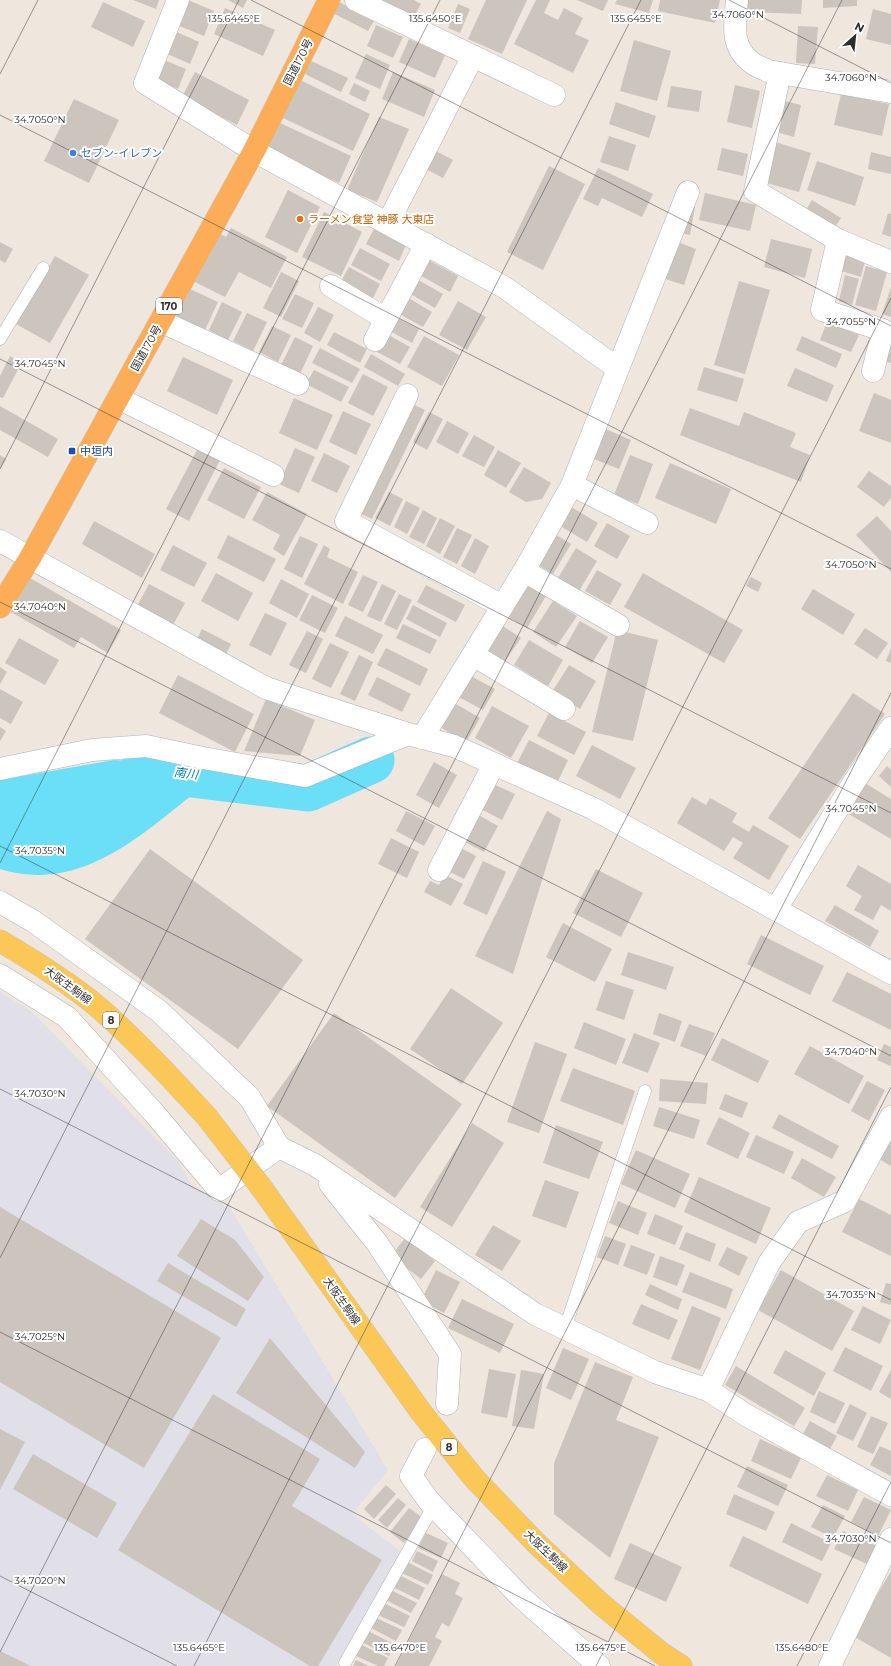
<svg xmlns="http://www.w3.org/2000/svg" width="891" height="1666" font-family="Montserrat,'Noto Sans JP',sans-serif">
<rect width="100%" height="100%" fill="#efe6de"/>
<!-- industrial -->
<path fill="#e1dfe7" d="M0 992 31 1011 178 1161 191 1185 225 1206 227 1203 388 1470 352 1514 401 1552 336 1666H0Z"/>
<!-- water -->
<path fill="#6bdef8" d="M114 760 195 765 201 788C142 834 82 894 0 869V780Z"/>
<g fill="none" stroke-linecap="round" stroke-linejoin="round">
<!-- river -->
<path stroke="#6bdef8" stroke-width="47" d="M134 780 167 771 308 788 371 760"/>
</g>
<!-- building -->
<path fill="#cbc5bd" d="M133 0H159L156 9Z
M188 0 214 11 204 36 177 25Z
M228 0H247L243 8Z
M372 0H414L421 4 412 20Z
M486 0H527L502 54 468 39Z
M536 0H550L544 13 558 20 564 8 583 18 575 34 589 40 573 73 514 44Z
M577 0H608L603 11Z
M617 0H653L649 13 615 4Z
M660 0H720L715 23 658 11Z
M746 0H802L801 14 745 12Z
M823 0H857V6L823 8Z
M103 2 145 21 133 47 91 27Z
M339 2 374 21 368 31 333 13Z
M458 4 470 9 460 33 448 28Z
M225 8 275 30 263 56 214 34Z
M873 9 891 14V45L866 39Z
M376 25 403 37 393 58 367 46Z
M798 26 818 27 815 64 796 63Z
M172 30 199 42 190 64 163 52Z
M409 39 445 55 435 78 399 62Z
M634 40 671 51 657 101 620 91Z
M366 54 390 65 380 89 355 78Z
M161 59 186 69 178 89 154 79Z
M309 60 348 78 341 92 303 73Z
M195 72 249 100 237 125 182 97Z
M393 72 435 90 424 117 382 99Z
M300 80 370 114 353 151 281 117Z
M354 83 370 91 365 102 349 94Z
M735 85 760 91 752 128 727 122Z
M671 86 702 91 699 112 667 107Z
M841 94 889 104 882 136 834 125Z
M74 99 119 120 89 183 44 161Z
M780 100 801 105 794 137 773 131Z
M616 102 656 116 649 138 609 124Z
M379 117 409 129 377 202 347 190Z
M278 122 351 156 339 183 265 149Z
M609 136 636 145 628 171 600 162Z
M775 142 811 153 799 192 763 182Z
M722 148 748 154 743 176 717 170Z
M432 149 453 160 443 178 422 167Z
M871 152 891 157V174L868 169Z
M817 161 864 177 855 206 807 190Z
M549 166 585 184 543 270 507 252Z
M598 168 653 194 642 217 602 198 598 206 583 199Z
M288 190 320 207 297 253 265 237Z
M705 193 756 205 750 231 699 220Z
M812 200 841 218 833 230 804 213Z
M689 206 695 207 690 235 681 233Z
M324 212 362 232 341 276 302 257Z
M888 213 891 214V237L882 234Z
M231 228 287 257 271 288 239 272 225 297 193 281 218 233 226 237Z
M374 229 406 245 399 261 366 244Z
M771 239 812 249 805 278 764 267Z
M675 241 696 249 684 285 662 278Z
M0 242 13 249 5 263 0 260Z
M360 248 390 264 381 281 351 265Z
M839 252 865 260 861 277 835 269Z
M55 256 89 275 50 343 16 324Z
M425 258 458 276 450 292 416 273Z
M866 266 887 272 876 311 855 305Z
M349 267 380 284 371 302 339 285Z
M281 272 299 281 281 317 263 308Z
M845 275 859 279 852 305 839 301Z
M413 277 443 294 435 308 405 291Z
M739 281 770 290 745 374 714 365Z
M891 287V317L882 314Z
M190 289 218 302 205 330 176 317Z
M295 294 314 303 302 328 282 319Z
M405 296 432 312 423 327 396 312Z
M458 301 486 317 467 350 439 335Z
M222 302 242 312 228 340 209 330Z
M318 307 334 315 320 342 304 333Z
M247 313 267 322 253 351 233 341Z
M393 316 419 329 412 343 386 329Z
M827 322 859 335 851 352 820 340Z
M272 326 291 335 278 362 259 352Z
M334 332 367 349 360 363 327 345Z
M387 334 410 347 400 364 377 352Z
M424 336 459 355 442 386 407 367Z
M802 336 842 354 836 368 796 350Z
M295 337 313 346 300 374 281 365Z
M891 341V363L883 361Z
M320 348 360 369 352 383 312 363Z
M371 354 405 374 398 386 364 367Z
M10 356 22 362 3 398 0 397V376Z
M183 357 233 380 217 415 167 391Z
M704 367 744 379 737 402 697 390Z
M795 368 834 385 827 402 787 386Z
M314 370 349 387 341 402 306 384Z
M363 374 388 387 373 416 348 403Z
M874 393 891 400V443L859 431Z
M294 398 333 415 317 450 279 433Z
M408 402 425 410 372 519 355 511Z
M0 406 58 439 48 457 0 430Z
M690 408 739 426 744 412 796 433 790 447 810 455 801 482 680 435Z
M343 411 371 424 356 455 329 442Z
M429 412 443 419 427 450 413 442Z
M447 421 469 433 458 454 436 442Z
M601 427 631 440 619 469 589 457Z
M474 435 495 447 484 467 462 456Z
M198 448 220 460 189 521 166 509Z
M295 448 315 457 299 493 279 484Z
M498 450 521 463 506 488 484 475Z
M324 453 350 466 337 493 311 481Z
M0 455 6 459 0 469Z
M630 455 653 464 638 504 614 495Z
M670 463 731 489 716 524 655 498Z
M524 467 551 483 542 499 526 502 509 492Z
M224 468 261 487 244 519 207 500Z
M869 471 891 486V498L884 507 857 487Z
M267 492 307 514 284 556 273 549 280 535 252 520Z
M389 492 403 499 390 526 375 518Z
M406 501 420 508 407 534 394 527Z
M568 505 598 523 587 542 557 524Z
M423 510 437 518 424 544 409 537Z
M877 516 891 531V572L856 535Z
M440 518 455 526 440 554 426 546Z
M94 521 155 554 142 578 82 544Z
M607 523 630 536 617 559 594 546Z
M457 528 472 535 457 564 443 557Z
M553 533 571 544 553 574 535 563Z
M228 535 276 559 264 582 217 558Z
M300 536 318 544 302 578 284 569Z
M475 538 489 546 475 574 461 566Z
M173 545 207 563 194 587 160 570Z
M324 545 330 549 327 557 358 572 343 604 304 584Z
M576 548 597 561 579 591 558 578Z
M597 570 622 584 610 605 585 591Z
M216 573 253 593 238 621 201 601Z
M643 573 743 630 724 663 624 607Z
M363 575 378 582 363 612 348 605Z
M751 577 762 583 758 592 746 586Z
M30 578 121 630 108 653 81 637 74 648 11 612Z
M281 579 309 594 297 618 269 603Z
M524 583 546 596 527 628 505 615Z
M149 584 185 603 172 627 136 608Z
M382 584 396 591 381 622 367 616Z
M426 585 465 605 456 622 417 602Z
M813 589 855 614 843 635 801 609Z
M399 594 412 600 397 630 384 624Z
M312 595 338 608 325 633 299 620Z
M553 601 577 616 556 647 533 632Z
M413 605 447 623 440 637 406 619Z
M265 613 287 623 271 656 249 645Z
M345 616 383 635 373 654 335 636Z
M580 621 608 637 592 663 565 647Z
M403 624 437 640 430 654 396 638Z
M500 624 521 638 505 661 485 648Z
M865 628 888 643 877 659 854 644Z
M202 629 231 644 224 658 195 643Z
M617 630 658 640 633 741 592 732Z
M307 631 323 639 306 673 289 665Z
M19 638 59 660 45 685 5 663Z
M529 640 563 660 548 686 514 665Z
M330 643 349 652 331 688 312 679Z
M386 648 428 669 420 686 377 665Z
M891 648V663L886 661Z
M359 655 373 662 355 701 340 694Z
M569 665 596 681 580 709 552 692Z
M0 667 7 672 0 684Z
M178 675 254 714 235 752 159 713Z
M469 675 495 689 483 710 457 696Z
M377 677 411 694 402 712 368 695Z
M0 689 23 702 11 724 0 718Z
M853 693 885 714 800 839 768 818Z
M266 699 315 720 300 756 244 751Z
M454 703 480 718 466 742 440 727Z
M492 706 529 726 511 758 475 738Z
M549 713 586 732 574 755 537 736Z
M0 727 6 731 0 741Z
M529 740 568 760 557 783 517 763Z
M592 745 636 768 620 799 576 776Z
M434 762 457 775 439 808 416 795Z
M887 766 891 770V787L879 776Z
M491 783 515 794 502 820 479 808Z
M865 783 891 799V839L847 813Z
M692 797 706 805 710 798 737 813 732 822 749 832 753 825 789 846 769 880 733 858 743 843 733 837 724 851 677 823Z
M406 811 435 826 424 846 396 831Z
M547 811 561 819 513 974 475 956Z
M477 814 498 826 484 852 463 841Z
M391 838 419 852 407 878 378 864Z
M457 846 476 856 464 879 444 869Z
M150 849 303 960 238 1049 85 939Z
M483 861 506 872 487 915 463 904Z
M858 865 891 884V911L881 905 873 920 854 910 862 896 846 886Z
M596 869 643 893 621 937 573 913Z
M445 875 463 884 451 906 424 892 430 881 439 885Z
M835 905 879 931 870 947 825 921Z
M563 923 612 949 595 982 546 957Z
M761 935 824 966 810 995 747 964Z
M628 952 674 967 666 990 621 975Z
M847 972 891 994V1030L832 1001Z
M606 981 634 990 624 1020 596 1010Z
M451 988 503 1023 462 1084 410 1049Z
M334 1013 462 1104 395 1198 267 1106Z
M659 1013 682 1021 675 1042 653 1034Z
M584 1022 626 1039 616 1065 574 1048Z
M689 1024 715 1033 706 1056 680 1046Z
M634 1033 660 1043 648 1073 622 1063Z
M722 1038 769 1061 758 1083 711 1060Z
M535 1042 567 1054 539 1133 507 1122Z
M884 1044 891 1047V1066L877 1060Z
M810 1046 864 1076 849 1104 794 1074Z
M573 1068 635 1091 623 1125 560 1101Z
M660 1079 708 1083 706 1104 659 1101Z
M867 1081 885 1090 869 1121 851 1111Z
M725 1094 748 1103 742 1118 719 1109Z
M659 1107 700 1120 694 1139 653 1126Z
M779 1114 839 1146 832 1159 772 1128Z
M719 1117 750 1133 738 1159 706 1144Z
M472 1123 504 1143 452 1227 420 1207Z
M556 1125 603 1142 589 1179 543 1163Z
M756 1135 794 1152 784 1174 746 1157Z
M891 1139V1166L874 1156Z
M636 1150 690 1174 675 1208 621 1184Z
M802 1158 836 1177 824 1197 791 1178Z
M699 1177 771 1208 756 1244 684 1212Z
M545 1180 579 1192 566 1228 532 1216Z
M859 1199 891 1215V1256L842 1232Z
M618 1201 647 1213 638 1235 609 1223Z
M0 1207 221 1338 144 1468 0 1382Z
M655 1214 683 1226 675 1245 647 1234Z
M201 1219 235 1240 264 1277 248 1301 177 1256Z
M493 1225 521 1241 502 1271 475 1255Z
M686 1232 716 1244 710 1262 679 1249Z
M605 1236 626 1244 618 1265 597 1257Z
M405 1238 435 1261 421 1279 391 1256Z
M631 1245 655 1254 647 1275 623 1266Z
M727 1247 748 1257 739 1276 718 1265Z
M660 1256 685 1265 677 1286 653 1277Z
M168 1263 246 1309 236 1327 157 1281Z
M436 1270 460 1282 444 1313 421 1301Z
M781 1270 854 1311 832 1351 758 1310Z
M690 1272 733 1289 726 1309 682 1292Z
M886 1283 891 1284V1305L880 1302Z
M650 1284 682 1299 678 1310 645 1295Z
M462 1299 514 1324 500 1353 448 1328Z
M641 1304 678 1320 669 1340 632 1324Z
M692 1306 721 1318 700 1370 671 1359Z
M863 1306 891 1320 880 1344 851 1330Z
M270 1338 365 1452 355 1468 236 1393Z
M845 1347 883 1366 871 1391 833 1371Z
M563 1348 589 1359 571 1400 546 1388Z
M785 1350 826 1373 814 1396 773 1373Z
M595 1362 633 1377 616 1420 659 1437 610 1558 554 1514V1463Z
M736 1366 805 1408 794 1426 725 1385Z
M489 1369 516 1374 507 1418 481 1413Z
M521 1370 544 1374 534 1429 512 1426Z
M891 1370V1399L879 1392Z
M819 1391 845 1403 835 1424 810 1412Z
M213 1394 320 1459 292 1506 382 1560 318 1666H310L118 1550Z
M850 1404 867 1413 853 1441 836 1433Z
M871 1416 888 1423 873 1454 857 1447Z
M810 1421 837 1436 829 1451 802 1436Z
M0 1429 25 1442 0 1490Z
M760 1439 801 1458 791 1479 751 1461Z
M880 1446 891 1451V1476L870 1465Z
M33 1454 117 1503 97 1538 13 1489Z
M747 1466 788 1485 778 1506 737 1487Z
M827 1475 858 1490 848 1511 816 1496Z
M386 1485 396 1494 374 1519 364 1509Z
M734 1494 775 1512 766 1531 726 1514Z
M864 1497 891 1510 878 1536 851 1522Z
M398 1498 406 1505 387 1528 378 1520Z
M823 1505 845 1516 833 1538 811 1527Z
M409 1508 423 1518 404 1543 390 1532Z
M791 1523 831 1543 822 1561 782 1542Z
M843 1531 877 1546 869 1565 834 1549Z
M426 1533 448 1543 441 1558 418 1548Z
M743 1536 822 1574 808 1604 729 1566Z
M630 1543 682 1567 666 1602 614 1579Z
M417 1551 438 1561 433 1572 412 1561Z
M407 1562 433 1575 428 1585 402 1573Z
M891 1571V1658L853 1636Z
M442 1574 460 1583 455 1594 463 1598 449 1627 442 1623 435 1637 442 1641 429 1666H396Z
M399 1575 425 1588 419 1600 393 1587Z
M391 1590 417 1603 411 1613 386 1600Z
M384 1603 410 1616 404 1627 378 1615Z
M374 1617 402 1630 396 1641 369 1627Z
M368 1631 394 1644 389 1656 362 1642Z
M362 1645 388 1658 384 1666H378L356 1656Z
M0 1651 31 1666H0Z
M356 1660 369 1666H353Z"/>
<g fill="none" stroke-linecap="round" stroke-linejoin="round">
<defs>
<path id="service" d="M0 339 43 268
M565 1328 645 1091
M345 1663 434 1505"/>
<path id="minor" d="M178 0 145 83 254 151 504 287 617 368
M356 0 554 95
M780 73 755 191 838 240 891 262
M388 223 473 56
M838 240 822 310 883 330 873 371
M331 286 386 319
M160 321 298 384
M375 340 426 244
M407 395 346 521 502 606
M118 398 273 475
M572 485 647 523
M0 541 266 688 408 734 454 746 592 808 891 973
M524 571 618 625
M473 655 564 709
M422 738 524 571 572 485 688 192
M0 769 92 750 146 746 203 758 305 776 408 734
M439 870 494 764
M0 902 33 921 159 1011 250 1098 279 1147 315 1165 535 1314 655 1372 708 1390 746 1415 891 1495
M776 909 854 782 891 728
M0 975 67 1017 154 1113 219 1190 279 1147
M330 1184 377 1243 450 1354 447 1404
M708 1390 769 1263 798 1222 845 1201 891 1117
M425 1449 411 1476 429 1501 521 1597 599 1666
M830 1666 891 1539"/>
<path id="secondary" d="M737 0C735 23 730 46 751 62 755 66 763 68 768 71L891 92"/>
<path id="primary" d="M0 941C34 961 68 982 98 1007 137 1041 172 1079 207 1117
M261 1187 421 1412 474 1478 537 1544 601 1604 661 1653 681 1666"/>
<path id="trunk" d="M0 607 30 558 254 151 329 0"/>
</defs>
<!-- service casing -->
<use href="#service" stroke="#aeb3bd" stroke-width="13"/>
<!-- minor casing -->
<use href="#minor" stroke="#aeb3bd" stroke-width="23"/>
<!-- secondary casing -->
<use href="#secondary" stroke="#aeb3bd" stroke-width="23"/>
<!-- primary casing -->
<use href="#primary" stroke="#c8c8c8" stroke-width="23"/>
<!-- trunk casing -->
<use href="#trunk" stroke="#c8c8c8" stroke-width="23"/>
<!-- service -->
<use href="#service" stroke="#fff" stroke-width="12"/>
<!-- minor -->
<use href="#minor" stroke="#fff" stroke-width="22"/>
<!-- secondary -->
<use href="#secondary" stroke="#fff" stroke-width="22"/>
<!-- primary -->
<use href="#primary" stroke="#fbc757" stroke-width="22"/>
<!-- trunk -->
<use href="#trunk" stroke="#fdad58" stroke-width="22"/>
<defs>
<path id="primary-bridge" d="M207 1117 261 1187"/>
</defs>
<!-- primary-bridge casing -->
<use href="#primary-bridge" stroke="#c8c8c8" stroke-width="23" stroke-linecap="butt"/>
<!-- primary-bridge -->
<use href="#primary-bridge" stroke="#fbc757" stroke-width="22"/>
</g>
<!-- ticks -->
<path fill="none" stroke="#2d2d2d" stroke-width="1" stroke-opacity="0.45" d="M251 0 891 326M729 0 891 83M0 74 38 0M0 115 891 569M0 359 891 813M0 469 239 0M0 602 891 1056M0 846 891 1300M0 863 440 0M0 1089 891 1543M0 1258 641 0M0 1332 655 1666M0 1576 177 1666M0 1652 842 0M194 1666 891 298M395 1666 891 693M596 1666 891 1087M797 1666 891 1482"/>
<!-- markers -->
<circle fill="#3f7fe0" stroke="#fff" stroke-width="1.5" cx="73" cy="153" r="4"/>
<circle fill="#e8710a" stroke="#fff" stroke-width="1.5" cx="300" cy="219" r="4"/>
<rect fill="#1a4fb4" stroke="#fff" stroke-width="1.5" x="68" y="447" width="8" height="8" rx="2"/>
<g text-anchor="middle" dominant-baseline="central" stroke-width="4" stroke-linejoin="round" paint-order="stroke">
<!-- shield labels -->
<g fill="#fff" stroke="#6c6c6c" stroke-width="1">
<rect x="156" y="298" width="26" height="16" rx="3"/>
<rect x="103" y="1012" width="16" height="16" rx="3"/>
<rect x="441" y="1439" width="16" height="16" rx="3"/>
</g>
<g font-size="10" font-weight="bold" fill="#2d2d2d">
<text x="169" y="306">170</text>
<text x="111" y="1020">8</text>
<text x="449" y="1447">8</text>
</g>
<!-- street labels -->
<g font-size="11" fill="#2d2d2d" stroke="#fff">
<text transform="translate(298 62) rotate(-63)">国道170号</text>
<text transform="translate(146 348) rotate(-61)">国道170号</text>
<text transform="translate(68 985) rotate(36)">大阪生駒線</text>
<text transform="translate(342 1301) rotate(55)">大阪生駒線</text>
<text transform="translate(546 1551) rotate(44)">大阪生駒線</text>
</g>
<!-- shop labels -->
<g font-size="11" fill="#366cbe" stroke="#fff" text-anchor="start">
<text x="81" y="153">セブン-イレブン</text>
</g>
<!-- food labels -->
<g font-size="11" fill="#c56008" stroke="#fff" text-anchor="start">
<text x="308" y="219">ラーメン食堂 神豚 大東店</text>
</g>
<!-- transit labels -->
<g font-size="11" fill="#164399" stroke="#fff" text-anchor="start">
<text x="80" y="451">中垣内</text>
</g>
<!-- water labels -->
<g font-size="12" font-style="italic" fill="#037faa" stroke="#fff">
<text transform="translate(186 773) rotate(7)">南川</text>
</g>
</g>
<g font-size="10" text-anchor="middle" fill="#2d2d2d" stroke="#fff" stroke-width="4" stroke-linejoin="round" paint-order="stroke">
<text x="738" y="18">34.7060°N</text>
<text x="234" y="22">135.6445°E</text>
<text x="435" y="22">135.6450°E</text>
<text x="636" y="22">135.6455°E</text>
<text x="851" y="81">34.7060°N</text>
<text x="40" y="123">34.7050°N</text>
<text x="851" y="325">34.7055°N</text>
<text x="40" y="367">34.7045°N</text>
<text x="851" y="568">34.7050°N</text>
<text x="40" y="610">34.7040°N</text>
<text x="851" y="812">34.7045°N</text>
<text x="40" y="854">34.7035°N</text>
<text x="851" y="1055">34.7040°N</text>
<text x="40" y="1097">34.7030°N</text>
<text x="851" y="1298">34.7035°N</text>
<text x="40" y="1340">34.7025°N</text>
<text x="851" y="1542">34.7030°N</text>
<text x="40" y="1584">34.7020°N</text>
<text x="199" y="1651">135.6465°E</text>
<text x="400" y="1651">135.6470°E</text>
<text x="601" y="1651">135.6475°E</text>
<text x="802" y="1651">135.6480°E</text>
</g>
<!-- north arrow -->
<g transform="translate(855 36) rotate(27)" stroke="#ffffff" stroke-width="3" paint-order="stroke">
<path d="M0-3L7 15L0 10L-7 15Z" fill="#2d2d2d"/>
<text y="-6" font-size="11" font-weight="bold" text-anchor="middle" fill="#2d2d2d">N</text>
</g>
</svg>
